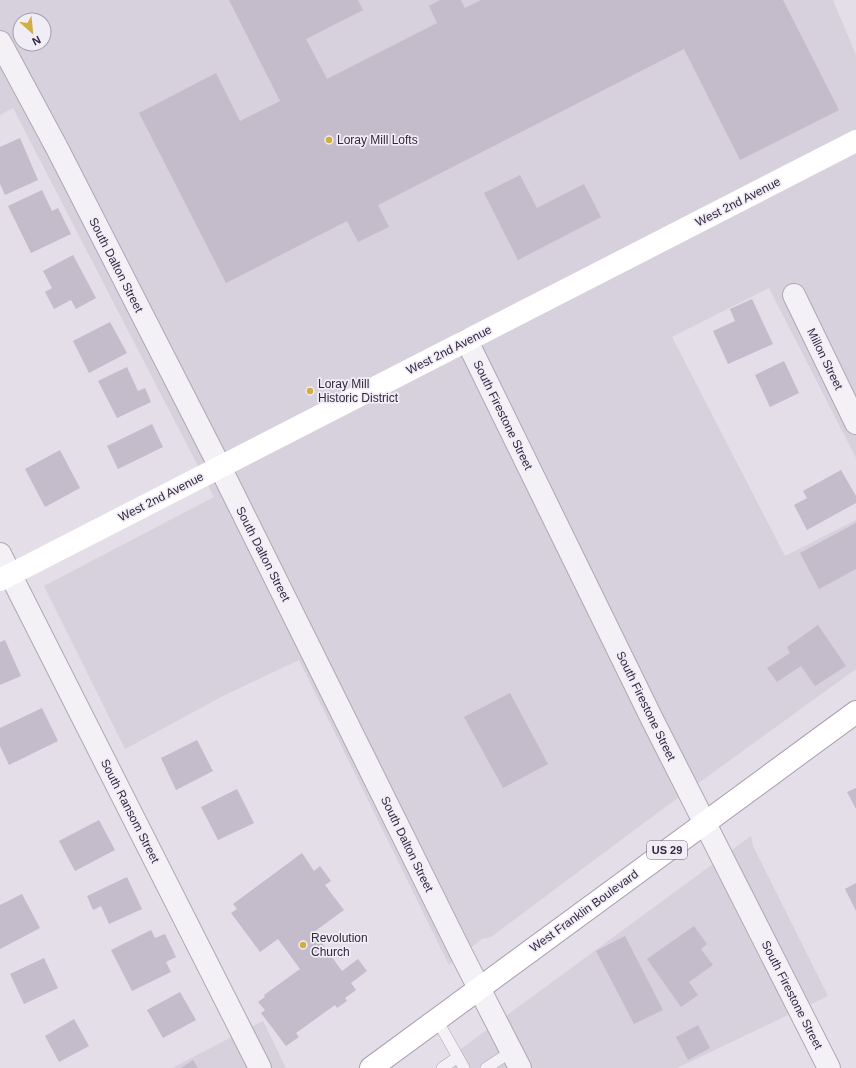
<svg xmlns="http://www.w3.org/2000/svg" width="856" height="1068" font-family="Helvetica,sans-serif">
<rect width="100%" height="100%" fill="#e3dee8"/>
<!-- built -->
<path fill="#d7d0dd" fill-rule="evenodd" d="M0 0H833L856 55V458L769 288 672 337 785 556 856 520V669L664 808 491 937 482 939 449 965 299 660 223 696 125 749 44 586 214 497 13 108 0 115ZM20 20H44V44H20Z
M751 836 753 846 828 996 677 1068H435Z
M263 1021 286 1068H172Z"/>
<!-- building -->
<path fill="#c4bbcb" d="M229 0H358L363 10 306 39 327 79 437 23 429 6 440 0H461L465 8 481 0H783L839 110 740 160 684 49 378 205 389 227 358 242 347 221 226 283 139 113 216 73 240 121 280 101Z
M20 138 38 180 5 195 0 184V147Z
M520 175 537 208 584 184 601 217 518 260 484 193Z
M42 190 52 211 58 208 71 234 31 253 8 206Z
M73 255 96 298 76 309 71 300 54 309 45 292 52 288 43 271Z
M752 299 773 344 728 364 713 331 735 321 730 309Z
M110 322 127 353 89 373 73 341Z
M784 361 799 393 770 407 755 375Z
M127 367 138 391 145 388 151 402 117 418 98 381Z
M152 424 163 447 118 469 107 446Z
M60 450 80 488 45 507 25 469Z
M841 470 856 496V503L807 530 794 505 807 498 803 491Z
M856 523V569L819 589 800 553Z
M818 625 846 666 815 686 801 666 777 682 767 668 790 653 787 647Z
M5 640 21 676 0 685V642Z
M510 693 548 764 503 788 464 717Z
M42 708 58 741 9 765 0 746V728Z
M197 740 213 771 176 790 161 758Z
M856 788V809L847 792Z
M237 789 254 823 218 840 201 807Z
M99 820 115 850 75 871 59 841Z
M302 853 314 871 320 866 331 881 325 885 344 910 314 932 342 971 358 959 367 971 351 983 356 990 345 998 347 1001 337 1008 335 1005 296 1033 299 1037 286 1046 261 1013 265 1010 258 1002 265 997 264 995 300 969 278 939 260 952 231 913 237 909 233 904Z
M127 877 142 909 109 924 101 906 93 910 87 896Z
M856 883V911L845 889Z
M22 894 40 928 0 949V905Z
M694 926 707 944 701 949 713 965 689 982 698 995 681 1007 647 959Z
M151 930 155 938 165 934 176 957 166 962 171 972 132 991 111 950Z
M625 936 663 1010 634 1024 596 951Z
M44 958 58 988 24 1004 10 974Z
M180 992 196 1020 163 1038 147 1010Z
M74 1019 89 1046 59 1062 45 1036Z
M698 1025 710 1048 688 1060 676 1037Z
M193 1060 198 1068H181Z"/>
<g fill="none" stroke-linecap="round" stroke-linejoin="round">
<defs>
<path id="lane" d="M437 1020 464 1068
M442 1068 458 1057
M486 1068 512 1051"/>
<path id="street" d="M0 42 57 148 220 467 462 955 520 1068
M794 295 856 423
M467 341 652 719 829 1068
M0 554 260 1068"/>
<path id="primary" d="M371 1068 856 712"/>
</defs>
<!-- lane casing -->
<use href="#lane" stroke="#aea7b5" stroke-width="12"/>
<!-- street casing -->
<use href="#street" stroke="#aea7b5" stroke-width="24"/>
<!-- primary casing -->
<use href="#primary" stroke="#a99db4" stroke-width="24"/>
<!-- lane -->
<use href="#lane" stroke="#f4f1f6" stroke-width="11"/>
<!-- street -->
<use href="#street" stroke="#f4f1f6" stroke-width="22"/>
<!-- secondary -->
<path stroke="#fff" stroke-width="22" d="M0 580 856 141"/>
<!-- primary -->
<use href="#primary" stroke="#fff" stroke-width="22"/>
</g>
<!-- markers -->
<g fill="#d1ae3f" stroke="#f1edf6" stroke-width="1.5">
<circle cx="329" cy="140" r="4"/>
<circle cx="310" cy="391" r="4"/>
<circle cx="303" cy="945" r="4"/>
</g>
<g text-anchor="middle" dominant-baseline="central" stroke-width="3.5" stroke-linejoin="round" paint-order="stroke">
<!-- shield labels -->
<rect fill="#f1edf6" stroke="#6d6276" stroke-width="1" x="647" y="841" width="40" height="18" rx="3"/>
<g font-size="11" font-weight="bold" fill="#34273f">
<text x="667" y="850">US 29</text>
</g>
<!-- poi labels -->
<g font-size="12" fill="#34273f" stroke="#f1edf6" text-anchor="start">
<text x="337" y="140">Loray Mill Lofts</text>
<text x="318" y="384">Loray Mill<tspan x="318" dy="14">Historic District</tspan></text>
<text x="311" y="938">Revolution<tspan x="311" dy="14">Church</tspan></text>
</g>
<!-- street labels -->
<g font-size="12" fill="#34273f" stroke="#f1edf6">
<text transform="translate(738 202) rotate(-27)">West 2nd Avenue</text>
<text transform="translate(116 265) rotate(63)">South Dalton Street</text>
<text transform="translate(449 350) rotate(-27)">West 2nd Avenue</text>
<text transform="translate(825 359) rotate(64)">Millon Street</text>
<text transform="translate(503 415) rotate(64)">South Firestone Street</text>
<text transform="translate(161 497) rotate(-27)">West 2nd Avenue</text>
<text transform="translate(263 554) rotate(63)">South Dalton Street</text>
<text transform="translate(646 706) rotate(64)">South Firestone Street</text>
<text transform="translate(130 811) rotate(63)">South Ransom Street</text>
<text transform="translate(407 844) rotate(64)">South Dalton Street</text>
<text transform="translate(584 911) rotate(-36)">West Franklin Boulevard</text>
<text transform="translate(792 995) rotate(63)">South Firestone Street</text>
</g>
</g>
<!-- north arrow -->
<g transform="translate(32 32) rotate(153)"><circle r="19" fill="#f1edf6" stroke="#a59ead"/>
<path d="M0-3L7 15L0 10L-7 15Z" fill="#d1ae3f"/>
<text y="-6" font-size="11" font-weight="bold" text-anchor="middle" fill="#34273f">N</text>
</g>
</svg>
